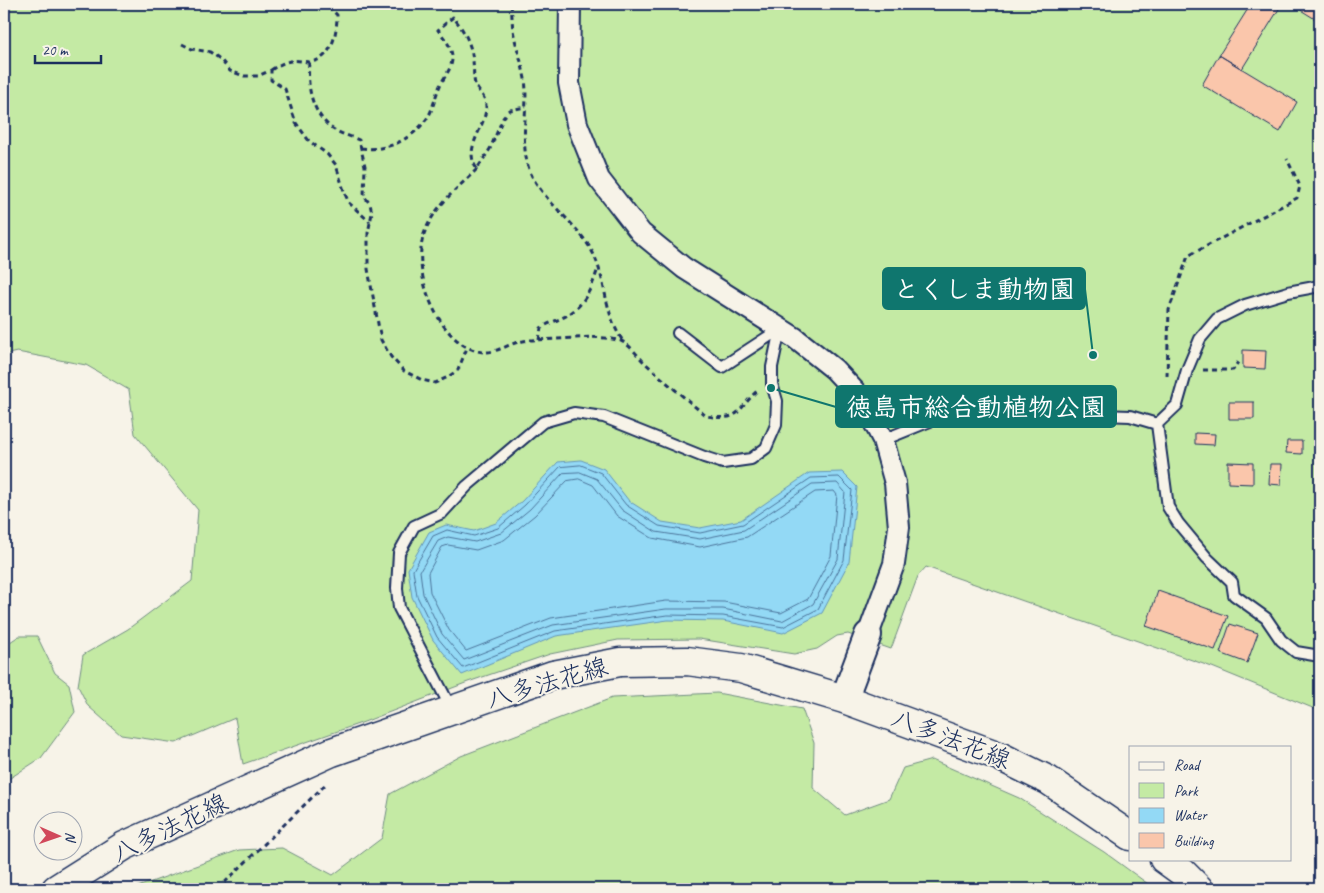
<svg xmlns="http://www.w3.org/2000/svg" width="1324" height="893" font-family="Caveat,'Klee One',sans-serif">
<rect width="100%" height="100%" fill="#f7f3e8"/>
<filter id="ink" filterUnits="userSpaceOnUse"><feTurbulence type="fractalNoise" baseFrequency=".02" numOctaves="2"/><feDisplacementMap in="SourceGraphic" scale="10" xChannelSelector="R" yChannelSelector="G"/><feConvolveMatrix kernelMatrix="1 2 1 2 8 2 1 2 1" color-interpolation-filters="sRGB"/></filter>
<g filter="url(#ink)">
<!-- green -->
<path fill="#c4eaa4" stroke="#708c81" d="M4 4H1320V711L1212 667 926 567 918 576 891 649 848 634 837 636 817 649 794 654 699 639 618 640 550 654 468 682 364 722 243 764 235 718 176 743 121 735 88 706 78 686 83 655 128 629 192 581 198 510 135 434 129 390 86 365 17 352 4 355Z
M19 636H37L55 673 69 684 75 712 41 758 4 782V646Z
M717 693 802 709 814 743 813 788 845 815 889 799 903 768 932 760 1019 798 1104 852 1155 889H132L239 850 282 848 333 875 382 838 390 794 461 756 612 698Z"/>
<!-- water -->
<path fill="#93d9f5" stroke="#6395b9" d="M581 460 604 469 629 501 662 522 700 528 741 520 809 473 842 472 857 487 849 562 822 613 783 633 723 621 668 620 556 636 462 675 433 640 412 597 408 569 429 532 446 525 474 531 496 523 522 501 558 462Z"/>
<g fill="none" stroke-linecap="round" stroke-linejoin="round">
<!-- shore -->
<path stroke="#4b739a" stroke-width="1" d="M581 465 601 473 626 505 659 526 700 533 743 524 811 478 839 477 852 490 844 560 818 609 783 627 723 616 667 615 555 631 463 668 437 637 417 596 413 570 433 536 447 530 474 536 498 528 525 505 560 467Z
M580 472 597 479 622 510 656 532 700 539 744 530 812 484 837 483 845 492 838 559 813 604 782 621 723 609H666L553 625 464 660 442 634 423 594 420 571 438 541 448 537 475 542 501 533 530 509 563 473Z
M579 479 593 485 617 516 652 538 700 547 747 537 815 492 834 491 837 495 831 556 808 599 781 613 724 602 666 601 551 618 466 651 449 630 430 592 428 573 442 547 448 545 476 550 504 540 535 515 567 481Z"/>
</g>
<!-- building -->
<path fill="#fac6ab" stroke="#1b2f5e" d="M1251 4H1282L1242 69 1219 55Z
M1291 4H1320V22Z
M1219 55 1297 102 1280 132 1202 85Z
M1243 350 1266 351 1265 369 1243 368Z
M1229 402H1254V419H1229Z
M1195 433 1215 434 1214 445 1195 444Z
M1287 441H1302V454L1286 453Z
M1228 462 1253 463V484L1228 483Z
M1270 464H1282L1281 485 1269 484Z
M1158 591 1228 616 1215 650 1146 626Z
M1230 624 1258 633 1247 663 1220 653Z"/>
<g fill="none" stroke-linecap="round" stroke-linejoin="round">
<defs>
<path id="service" d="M1320 286 1288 292 1245 305 1217 319 1200 339 1187 370 1177 405 1157 424 1168 507 1178 523 1207 558 1232 582 1234 595 1266 618 1281 640 1296 652 1320 656
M883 440 957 410 1130 416 1157 424
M452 710 399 608 397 588 399 553 414 526 442 513 467 486 543 422 574 413 604 417 704 457 723 463 751 459 766 448 776 425 777 401 772 384V367L780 329 722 367 678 333"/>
<path id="minor" d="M570 4 569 83 577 124 599 179 641 233 684 268 795 338 834 369 862 399 883 440 895 483 899 527 894 564 868 635"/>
<path id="tertiary" d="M844 699 868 635"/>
<path id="secondary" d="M1164 859 1182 872 1199 889
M56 889 124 846 332 752 553 675 620 662 687 661 741 668 844 699 999 756 1048 780 1130 836"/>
</defs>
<!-- service casing -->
<use href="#service" stroke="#1b2f5e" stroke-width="14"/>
<!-- minor casing -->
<use href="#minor" stroke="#1b2f5e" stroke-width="24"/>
<!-- tertiary casing -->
<use href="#tertiary" stroke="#1b2f5e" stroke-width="30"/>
<!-- secondary casing -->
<use href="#secondary" stroke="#1b2f5e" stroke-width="31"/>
<!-- path -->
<path stroke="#1b2f5e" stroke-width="3" stroke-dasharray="5 4" stroke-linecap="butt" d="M511 4C512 13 512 22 513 30 516 47 522 62 525 79 529 109 518 145 531 174 546 205 579 224 594 255 607 284 604 314 623 341
M182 44 192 49 210 52 220 59 230 71 244 76H258L271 70V80L285 89 296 123 309 141 327 154 336 165 345 194 349 203 370 222
M309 62C307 87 311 110 330 127 337 133 350 136 359 140L365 166 364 196 370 204 372 213 368 233V269L381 340 391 357 404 371 422 380 435 383 448 377 458 370 467 348
M271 70C280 64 289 59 301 61 304 61 306 62 309 62 332 61 337 33 337 15L326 4
M361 148C387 152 413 139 428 117 433 109 435 97 439 88 443 77 453 69 452 56 451 45 444 38 438 30L453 17C464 30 471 43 473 61 474 68 473 76 475 84 478 93 486 95 486 107 486 128 462 148 477 169L490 149 503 118 510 110 526 107
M477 169C458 188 437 204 426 229 408 267 438 347 483 352 498 353 509 343 523 341 534 339 546 340 557 339 579 338 599 335 621 341 629 344 637 355 643 361 663 380 685 398 706 416 742 422 736 410 758 390
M539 340 541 328C550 322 560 320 569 314 585 304 593 285 598 268
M1203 370H1233L1238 362
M1167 376 1169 310 1188 256 1297 198 1300 186 1287 159
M218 889 327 783"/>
<!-- service -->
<use href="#service" stroke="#f7f3e8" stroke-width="10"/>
<!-- minor -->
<use href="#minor" stroke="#f7f3e8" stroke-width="20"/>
<!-- tertiary -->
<use href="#tertiary" stroke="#f7f3e8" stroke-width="26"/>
<!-- secondary -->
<use href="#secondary" stroke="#f7f3e8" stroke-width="28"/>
</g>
</g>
<g text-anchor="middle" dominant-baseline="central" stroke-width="4" stroke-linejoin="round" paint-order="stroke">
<!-- street labels -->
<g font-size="25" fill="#1b2f5e" stroke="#f7f3e8">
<text transform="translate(547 683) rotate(-16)">八多法花線</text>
<text transform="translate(951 739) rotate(21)">八多法花線</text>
<text transform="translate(170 828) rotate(-26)">八多法花線</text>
</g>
</g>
<!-- callouts -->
<path fill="none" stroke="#0f766e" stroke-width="2" d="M1093 355L1085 289M771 388L836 407"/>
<g fill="#0f766e" stroke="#f7f3e8" stroke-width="2">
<circle cx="1093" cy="355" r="5"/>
<circle cx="771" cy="388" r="5"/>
</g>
<g fill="#0f766e" stroke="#0f766e" stroke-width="2">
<rect x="883" y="268" width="202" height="41" rx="5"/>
<rect x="836" y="386" width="280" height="41" rx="5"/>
</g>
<g font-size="26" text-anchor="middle" font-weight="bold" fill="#fff">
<text x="984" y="298">とくしま動物園</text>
<text x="976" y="416">徳島市総合動植物公園</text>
</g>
<!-- margin -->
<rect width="1324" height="893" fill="none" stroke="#f7f3e8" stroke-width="20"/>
<rect x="10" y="10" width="1304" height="873" fill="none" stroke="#1b2f5e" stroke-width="2" filter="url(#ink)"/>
<!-- legend -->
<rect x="1129" y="746" width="162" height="115" fill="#f7f3e8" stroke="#9fa5b1"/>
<rect x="1139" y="762" width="25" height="8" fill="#f7f3e8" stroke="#9fa5b1"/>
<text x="1174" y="770" font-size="15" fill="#1b2f5e">Road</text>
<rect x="1139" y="783" width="25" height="15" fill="#c4eaa4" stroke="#9fa5b1"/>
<text x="1174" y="796" font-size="15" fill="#1b2f5e">Park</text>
<rect x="1139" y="808" width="25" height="15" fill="#93d9f5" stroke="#9fa5b1"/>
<text x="1174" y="820" font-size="15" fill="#1b2f5e">Water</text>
<rect x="1139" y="833" width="25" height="15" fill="#fac6ab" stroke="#9fa5b1"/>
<text x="1174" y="846" font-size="15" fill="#1b2f5e">Building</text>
<!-- north arrow -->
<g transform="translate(58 836) rotate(92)"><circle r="24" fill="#f7f3e8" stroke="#9fa5b1"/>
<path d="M0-4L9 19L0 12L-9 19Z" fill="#d1495b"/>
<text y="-8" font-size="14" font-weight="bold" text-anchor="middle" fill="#1b2f5e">N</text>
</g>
<!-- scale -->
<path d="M35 55v8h66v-8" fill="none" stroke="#1b2f5e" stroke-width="2.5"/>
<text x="42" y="55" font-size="15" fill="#1b2f5e" stroke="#f7f3e8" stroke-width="4" paint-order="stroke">20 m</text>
</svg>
